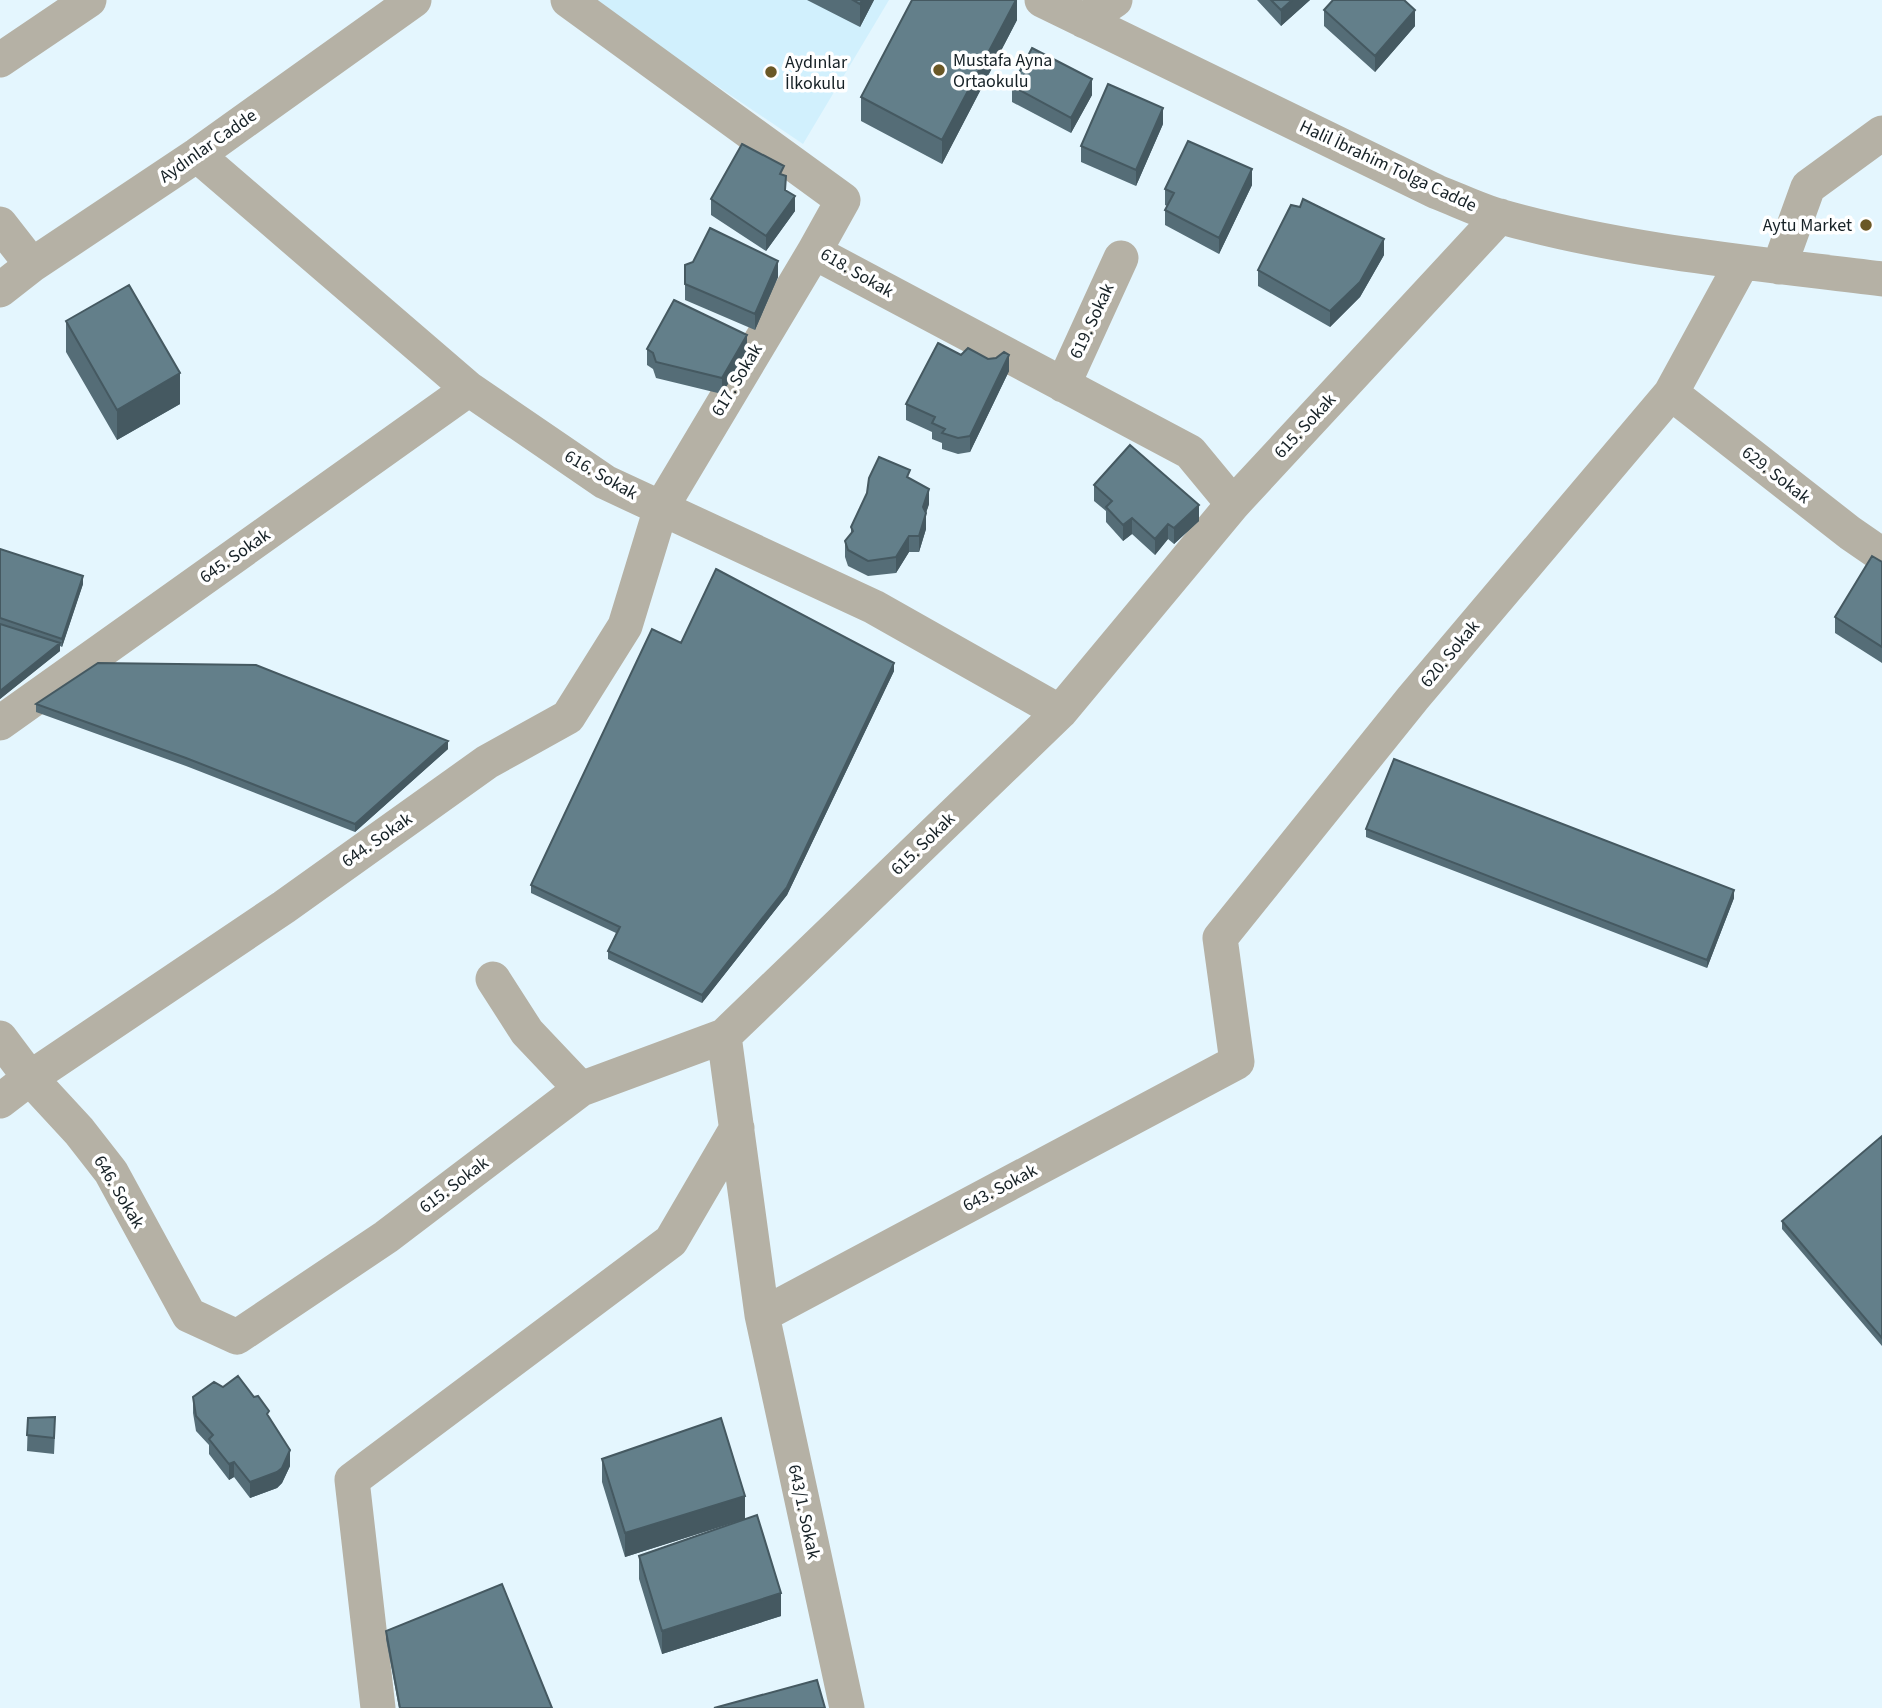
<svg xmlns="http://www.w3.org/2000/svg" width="1882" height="1708" font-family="'Source Sans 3',sans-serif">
<rect width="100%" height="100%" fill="#e4f6fe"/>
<!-- built -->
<path fill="#d1f0fd" d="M590 0H889L803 144Z"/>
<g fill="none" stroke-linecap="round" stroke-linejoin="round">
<!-- minor -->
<path stroke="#b5b1a5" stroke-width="35" d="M568 0 843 200 814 252 1190 452 1233 504
M1042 0 1437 192C1458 200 1480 211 1502 217 1627 252 1754 263 1882 279
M1084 21 1115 0
M0 60 89 0
M197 155 469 389 605 482 874 607 1060 712
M0 224 32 265
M1779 267 1808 187 1882 133
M0 290 32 265 197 155 414 0
M1063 385 1121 258
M1671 393 1850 533 1882 555
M0 723 469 389
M493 979 527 1032 581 1089
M724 1036 762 1315 847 1708
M0 1038 30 1078 79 1131 111 1172 189 1315 237 1337 386 1237 581 1089 724 1036 1060 712 1233 504 1500 216
M0 1101 30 1078 284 907 487 762 568 717 625 626 661 508 814 252
M762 1315 1237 1062 1220 938 1413 698 1671 393 1742 263
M378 1708 352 1480 671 1241 737 1128"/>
</g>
<!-- wall -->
<path fill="#556d77" d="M807 0H874L860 27Z
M1017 0V20L942 164 861 121V97Z
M1257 0H1310L1281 26Z
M1324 10 1415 26 1375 72 1324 26Z
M1012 86 1092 95 1071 133 1012 102Z
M1163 124 1136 186 1081 162V146Z
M784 175 786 190 795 211 766 251 711 215V199Z
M1252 185 1219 254 1165 225V210L1167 206 1165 205V189Z
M1384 255 1360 297 1330 327 1258 286V270Z
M685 265 778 277 755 330 685 300Z
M66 321 180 404 117 440 66 352Z
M647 349 747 351 722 394 656 378 653 369 647 365Z
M961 355 1009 371 970 452 958 454 942 449V443L932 439V432L906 420V404Z
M910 479 929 504 926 513V529L919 552H909L896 573 868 576 848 566 845 557V541L851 534V527Z
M1094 485 1199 521 1174 544 1168 539 1155 555 1132 534 1123 541 1106 522V511L1094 501Z
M0 549 83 584 62 647 60 646V651L0 699Z
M1882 562V663L1835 633V617Z
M681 643 894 671 787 895 702 1003 608 959V951L616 933 531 893V885Z
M36 704 448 749 355 832 186 766 36 712Z
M1366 829 1734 898 1707 968 1366 837Z
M1882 1136V1346L1782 1229V1221Z
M223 1387 269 1417 290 1466 282 1483 277 1488 250 1498 234 1477 229 1480 209 1454V1445L196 1431 193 1413V1397Z
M28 1418 55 1433 54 1454 27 1451Z
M602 1459 745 1519 625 1557 602 1482Z
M639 1556 781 1616 662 1654 639 1579Z
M386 1631 552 1708H399L386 1639Z"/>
<!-- shaded-wall -->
<path fill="#455961" d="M862 0H874L860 27V4Z
M1016 0H1017V20L942 164V140Z
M1292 0H1310L1281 26V10Z
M1415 10V26L1375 72V56Z
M1092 79V95L1071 133V118Z
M1163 108V124L1136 186V170Z
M1252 169V185L1219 254V238Z
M795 196V211L766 251V236Z
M1384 239V255L1360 297 1330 327V311Z
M778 261V277L755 330V314Z
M747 335V351L722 394V378Z
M1009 355V371L970 452V436Z
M180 373V404L117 440V410Z
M929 489V504L926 513V529L919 552V536L923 507Z
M1199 505V521L1174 544V528Z
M1132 518V534L1123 541V525Z
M1168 524V539L1155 555V539Z
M909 536V552L896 573V557Z
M83 576V584L62 647V639Z
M60 643V651L0 699V691Z
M894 663V671L787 895 702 1003V995Z
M448 741V749L355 832V824Z
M1734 890V898L1707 968V960Z
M290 1450V1466L282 1483 277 1488 250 1498V1482Z
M234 1462V1477L229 1480V1464Z
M745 1496V1519L625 1557V1533Z
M781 1593V1616L662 1654V1631Z"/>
<!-- building -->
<path fill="#637f8a" stroke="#455961" stroke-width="2" d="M853 0H862L860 4Z
M912 0H1016L942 140 861 97Z
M1271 0H1292L1281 10Z
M1333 0H1404L1415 10 1375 56 1324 10Z
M1032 48 1092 79 1071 118 1012 86Z
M1108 84 1163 108 1136 170 1081 146Z
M1188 141 1252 169 1219 238 1165 210 1174 193 1165 189Z
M742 144 784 166 780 174 786 176 785 190 795 196 766 236 711 199Z
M1303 199 1384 239 1360 282 1330 311 1258 270 1291 205 1300 207Z
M710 228 778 261 755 314 685 284V265L693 262Z
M129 285 180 373 117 410 66 321Z
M674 300 747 335 722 378 656 362 653 353 647 349Z
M938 343 961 355 968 348 988 359 996 358 1004 352 1009 355 970 436 958 438 942 433 945 429 932 423 935 417 906 404Z
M1130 445 1199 505 1174 528 1168 524 1155 539 1132 518 1123 525 1106 507 1112 501 1094 485Z
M879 457 910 470 907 477 929 489 923 507 926 513 919 536H909L896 557 868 561 848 550 845 541 853 531 851 527 867 493 869 478Z
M0 549 83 576 62 639 0 618Z
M1872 556 1882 562V647L1835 617Z
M716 569 894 663 787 887 702 995 608 951 620 927 531 885 652 629 681 643Z
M0 624 60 643 0 691Z
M98 663 256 665 448 741 355 824 186 758 36 704Z
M1394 759 1734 890 1707 960 1366 829Z
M1882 1136V1338L1782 1221Z
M238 1376 254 1397 258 1396 269 1411 267 1414 290 1450 282 1468 277 1472 250 1482 234 1462 229 1464 209 1439 213 1435 196 1416 193 1397 214 1382 223 1387Z
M55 1417 54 1438 27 1435 28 1418Z
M721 1418 745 1496 625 1533 602 1459Z
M757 1515 781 1593 662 1631 639 1556Z
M502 1584 552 1708H400L386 1631Z
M817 1680 825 1708H714Z"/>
<!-- markers -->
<g fill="#6a5826" stroke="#fff" stroke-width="2.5">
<circle cx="939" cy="70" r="7"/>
<circle cx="771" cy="72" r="7"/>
<circle cx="1866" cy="225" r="7"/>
</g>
<g text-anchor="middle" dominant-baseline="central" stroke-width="7" stroke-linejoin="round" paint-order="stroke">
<!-- poi labels -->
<g font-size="18" fill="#162126" stroke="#fff" text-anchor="start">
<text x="953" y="60">Mustafa Ayna<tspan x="953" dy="21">Ortaokulu</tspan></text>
<text x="785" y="62">Aydınlar<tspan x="785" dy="21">İlkokulu</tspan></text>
<text x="1852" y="225" text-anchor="end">Aytu Market</text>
</g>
<!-- street labels -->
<g font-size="18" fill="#162126" stroke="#fff">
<text transform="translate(208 146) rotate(-35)">Aydınlar Cadde</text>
<text transform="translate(1388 166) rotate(25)">Halil İbrahim Tolga Cadde</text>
<text transform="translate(857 273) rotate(30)">618. Sokak</text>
<text transform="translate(1092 321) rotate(-65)">619. Sokak</text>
<text transform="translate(737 380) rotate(-59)">617. Sokak</text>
<text transform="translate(1305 426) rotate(-47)">615. Sokak</text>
<text transform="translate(601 475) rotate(30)">616. Sokak</text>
<text transform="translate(1776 475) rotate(38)">629. Sokak</text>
<text transform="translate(235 556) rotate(-35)">645. Sokak</text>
<text transform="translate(1450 654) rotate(-50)">620. Sokak</text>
<text transform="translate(377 840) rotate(-35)">644. Sokak</text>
<text transform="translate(923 844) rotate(-44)">615. Sokak</text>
<text transform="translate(454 1185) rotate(-37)">615. Sokak</text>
<text transform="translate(1000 1188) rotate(-28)">643. Sokak</text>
<text transform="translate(119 1192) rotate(59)">646. Sokak</text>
<text transform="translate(804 1512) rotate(78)">643/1. Sokak</text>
</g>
</g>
</svg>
